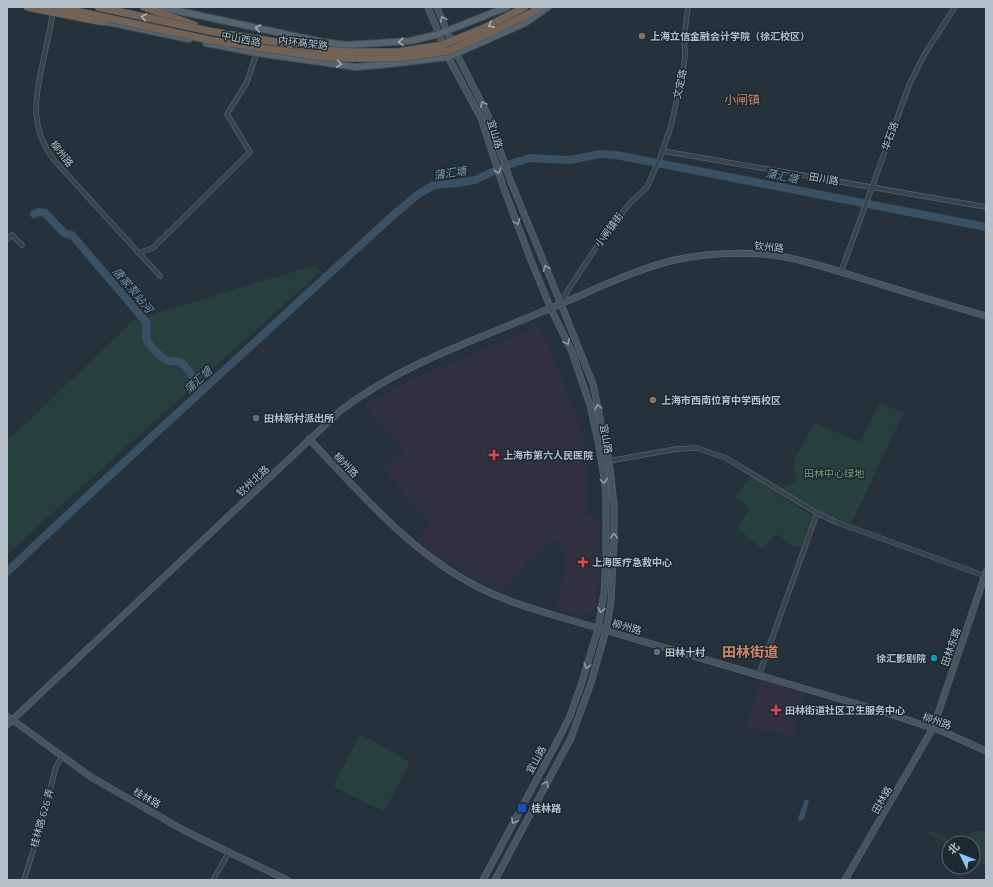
<svg xmlns="http://www.w3.org/2000/svg" width="993" height="887" font-family="'Titillium Web','Noto Sans SC',sans-serif">
<rect width="100%" height="100%" fill="#25323c"/>
<!-- medical -->
<path fill="#30303e" d="M539 325 563 379 583 435 588 459V484L586 514 602 523 600 532V566L596 610 584 616 556 609 567 558 555 539 525 564 503 592 473 578 428 550 415 539 431 524 383 470 405 450 364 405 401 384Z
M760 679 805 693 793 737 771 730 769 734 746 727Z"/>
<!-- green -->
<path fill="#273f3d" d="M315 265 320 272 7 554V441L134 320Z
M879 403 904 412 851 524 823 513 782 488 794 483 797 479 794 468V460L814 423 860 442Z
M752 477 812 516 801 548 790 545 776 534 762 550 737 527 750 510 735 496Z
M362 735 408 761 409 765 385 810H381L335 787 334 784 359 736Z
M931 830 954 843H949V845L929 834Z
M986 830V866L973 859V843H963C969 833 974 831 986 830Z"/>
<!-- water -->
<path fill="#395163" d="M805 799 809 801 804 819 799 821 798 819Z"/>
<g fill="none" stroke-linecap="round" stroke-linejoin="round">
<!-- river -->
<path stroke="#395163" stroke-width="8" d="M34 214 39 212 45 213 62 231 66 234 72 235 146 322C148 328 145 334 147 340 150 347 163 360 170 361 174 362 178 360 182 363 189 369 197 383 203 390
M7 572 94 490 390 218 417 195 434 185 458 183 475 180 507 165 530 158 570 160 600 154 616 155 986 227"/>
<defs>
<path id="street" d="M53 12C50 30 46 48 42 66 34 103 31 129 54 160L160 276
M663 151 986 207
M7 239 12 235 22 245
M138 253 153 248 250 152 227 114 246 84 257 53
M841 272 910 83 924 55 955 7
M561 304 568 290 599 243 629 204 647 187 660 158 671 126 683 71 685 55 684 39 688 7
M609 461 676 449 697 448 726 458 817 513 836 522 985 576
M759 675 817 513
M24 880 38 835 56 767 62 756
M213 880 229 852"/>
<path id="secondary" d="M428 7 448 57 481 118 503 186 530 258 551 309 572 352 590 405 599 446 605 485 606 499V560L604 593 598 629 581 685 570 716 560 736 483 880
M437 7 456 53 487 113 511 182 561 304 593 384 609 461 614 504V541L611 602 606 630 591 683 571 738 495 880
M309 439C362 494 411 554 480 588 506 601 533 609 560 617L881 711 944 732 986 751
M7 716 91 777 185 831 287 880
M7 725 340 411C402 363 479 339 551 308 590 292 629 272 670 261 700 254 732 252 763 254 796 257 828 268 860 278 902 291 944 304 986 316
M845 880 933 728 986 572"/>
<path id="primary" d="M160 7 318 41 345 45 410 41 439 34 507 7
M98 20 189 39
M206 43 257 53 356 67 390 64 448 57 525 23 548 7"/>
<path id="highway" d="M144 7 194 25"/>
</defs>
<!-- street casing -->
<use href="#street" stroke="#56626a" stroke-width="5.5"/>
<!-- secondary casing -->
<use href="#secondary" stroke="#56626a" stroke-width="7"/>
<!-- primary casing -->
<use href="#primary" stroke="#414d55" stroke-width="8"/>
<!-- highway casing -->
<use href="#highway" stroke="#434f57" stroke-width="8"/>
<!-- street -->
<use href="#street" stroke="#38444c" stroke-width="4"/>
<!-- secondary -->
<use href="#secondary" stroke="#46545f" stroke-width="5.5"/>
<!-- primary -->
<use href="#primary" stroke="#56636c" stroke-width="6"/>
<!-- highway -->
<use href="#highway" stroke="#726356" stroke-width="7"/>
<defs>
<path id="highway-bridge" d="M27 7 103 22
M57 7 209 40 322 57 352 58H399L448 51 490 33 531 13 540 7
M98 7 209 31 325 50 351 52H397L442 45 484 28 525 7"/>
</defs>
<!-- highway-bridge casing -->
<use href="#highway-bridge" stroke="#434f57" stroke-width="8" stroke-linecap="butt"/>
<!-- highway-bridge -->
<use href="#highway-bridge" stroke="#726356" stroke-width="7"/>
</g>
<!-- one-way arrows -->
<defs><path id="oneway-chevron" d="M-2-3.5L2.5 0L-2 3.5" fill="none" stroke-width="1.6" stroke-linecap="round" stroke-linejoin="round"/></defs>
<g stroke="#aab1b7">
<use href="#oneway-chevron" transform="translate(144 17) rotate(-168)"/>
<use href="#oneway-chevron" transform="translate(491 25) rotate(154)"/>
</g>
<g stroke="#8e9aa3">
<use href="#oneway-chevron" transform="translate(443 19) rotate(-114)"/>
<use href="#oneway-chevron" transform="translate(483 104) rotate(-117)"/>
<use href="#oneway-chevron" transform="translate(498 171) rotate(71)"/>
<use href="#oneway-chevron" transform="translate(517 222) rotate(69)"/>
<use href="#oneway-chevron" transform="translate(546 268) rotate(-112)"/>
<use href="#oneway-chevron" transform="translate(567 342) rotate(64)"/>
<use href="#oneway-chevron" transform="translate(598 407) rotate(-102)"/>
<use href="#oneway-chevron" transform="translate(604 481) rotate(80)"/>
<use href="#oneway-chevron" transform="translate(614 536) rotate(-90)"/>
<use href="#oneway-chevron" transform="translate(601 610) rotate(99)"/>
<use href="#oneway-chevron" transform="translate(587 666) rotate(106)"/>
<use href="#oneway-chevron" transform="translate(546 784) rotate(-62)"/>
<use href="#oneway-chevron" transform="translate(514 821) rotate(119)"/>
</g>
<g stroke="#a1adb6">
<use href="#oneway-chevron" transform="translate(258 28) rotate(-168)"/>
<use href="#oneway-chevron" transform="translate(401 42) rotate(177)"/>
<use href="#oneway-chevron" transform="translate(339 64) rotate(8)"/>
</g>
<!-- markers -->
<g fill="#8d6e63" stroke="#1d2931" stroke-width="1.5">
<circle cx="642" cy="36" r="4"/>
<circle cx="653" cy="400" r="4"/>
</g>
<g fill="#5c6f8a" stroke="#1d2931" stroke-width="1.5">
<circle cx="256" cy="418" r="4"/>
<circle cx="657" cy="652" r="4"/>
</g>
<g fill="#e0444e" stroke="#1d2931" stroke-width="1.5">
<path d="M492 449h4v4h4v4h-4v4h-4v-4h-4v-4h4z"/>
<path d="M581 556h4v4h4v4h-4v4h-4v-4h-4v-4h4z"/>
<path d="M774 704h4v4h4v4h-4v4h-4v-4h-4v-4h4z"/>
</g>
<circle fill="#0f9aa8" stroke="#1d2931" stroke-width="1.5" cx="934" cy="658" r="4"/>
<rect fill="#1a4fb4" stroke="#1d2931" stroke-width="1.5" x="517" y="803" width="10" height="10" rx="2"/>
<g text-anchor="middle" dominant-baseline="central" stroke-width="3" stroke-linejoin="round" paint-order="stroke">
<!-- poi labels -->
<g font-size="10" font-weight="bold" fill="#b4bfc8" stroke="#1d2931" text-anchor="start">
<text x="650" y="36">上海立信金融会计学院（徐汇校区）</text>
<text x="661" y="400">上海市西南位育中学西校区</text>
<text x="264" y="418">田林新村派出所</text>
<text x="503" y="455">上海市第六人民医院</text>
<text x="592" y="562">上海医疗急救中心</text>
<text x="665" y="652">田林十村</text>
<text x="926" y="658" text-anchor="end">徐汇影剧院</text>
<text x="785" y="710">田林街道社区卫生服务中心</text>
<text x="531" y="808">桂林路</text>
</g>
<!-- street labels -->
<g font-size="10" fill="#b4bfc8" stroke="#1d2931">
<text transform="translate(241 39) rotate(11)">中山西路</text>
<text transform="translate(303 43) rotate(7)">内环高架路</text>
<text transform="translate(680 84) rotate(-78)">文定路</text>
<text transform="translate(495 134) rotate(73)">宜山路</text>
<text transform="translate(890 136) rotate(-70)">华石路</text>
<text transform="translate(62 154) rotate(52)">柳州路</text>
<text transform="translate(824 179) rotate(10)">田川路</text>
<text transform="translate(609 230) rotate(-53)">小闸镇街</text>
<text transform="translate(769 247) rotate(6)">钦州路</text>
<text transform="translate(606 439) rotate(80)">宜山路</text>
<text transform="translate(346 465) rotate(46)">柳州路</text>
<text transform="translate(253 481) rotate(-43)">钦州北路</text>
<text transform="translate(627 627) rotate(16)">柳州路</text>
<text transform="translate(951 647) rotate(-71)">田林东路</text>
<text transform="translate(937 721) rotate(19)">柳州路</text>
<text transform="translate(536 760) rotate(-61)">宜山路</text>
<text transform="translate(147 798) rotate(30)">桂林路</text>
<text transform="translate(882 800) rotate(-60)">田林路</text>
<text transform="translate(42 818) rotate(-74)">桂林路 626 弄</text>
</g>
<!-- park labels -->
<g font-size="10" fill="#739d76" stroke="#1d2931">
<text x="834" y="473">田林中心绿地</text>
</g>
<!-- water labels -->
<g font-size="11" font-style="italic" fill="#7594aa" stroke="#1d2931">
<text transform="translate(450 173) rotate(-9)">蒲汇塘</text>
<text transform="translate(782 176) rotate(11)">蒲汇塘</text>
<text transform="translate(133 290) rotate(50)">唐家泵站河</text>
<text transform="translate(198 380) rotate(-43)">蒲汇塘</text>
</g>
<!-- quarter labels -->
<g font-size="12" fill="#d08466" stroke="#1d2931">
<text x="742" y="99">小闸镇</text>
</g>
<!-- district labels -->
<g font-size="14" font-weight="bold" fill="#d08466" stroke="#1d2931">
<text x="750" y="651">田林街道</text>
</g>
</g>
<!-- border -->
<rect width="993" height="887" fill="none" stroke="#b4bfc8" stroke-width="16"/>
<!-- north arrow -->
<g transform="translate(961 855) rotate(313)"><circle r="19" fill="#1d2931" stroke="#59656d"/>
<path d="M0-3L7 15L0 10L-7 15Z" fill="#8dc5f4"/>
<text y="-6" font-size="11" font-weight="bold" text-anchor="middle" fill="#b4bfc8">北</text>
</g>
</svg>
